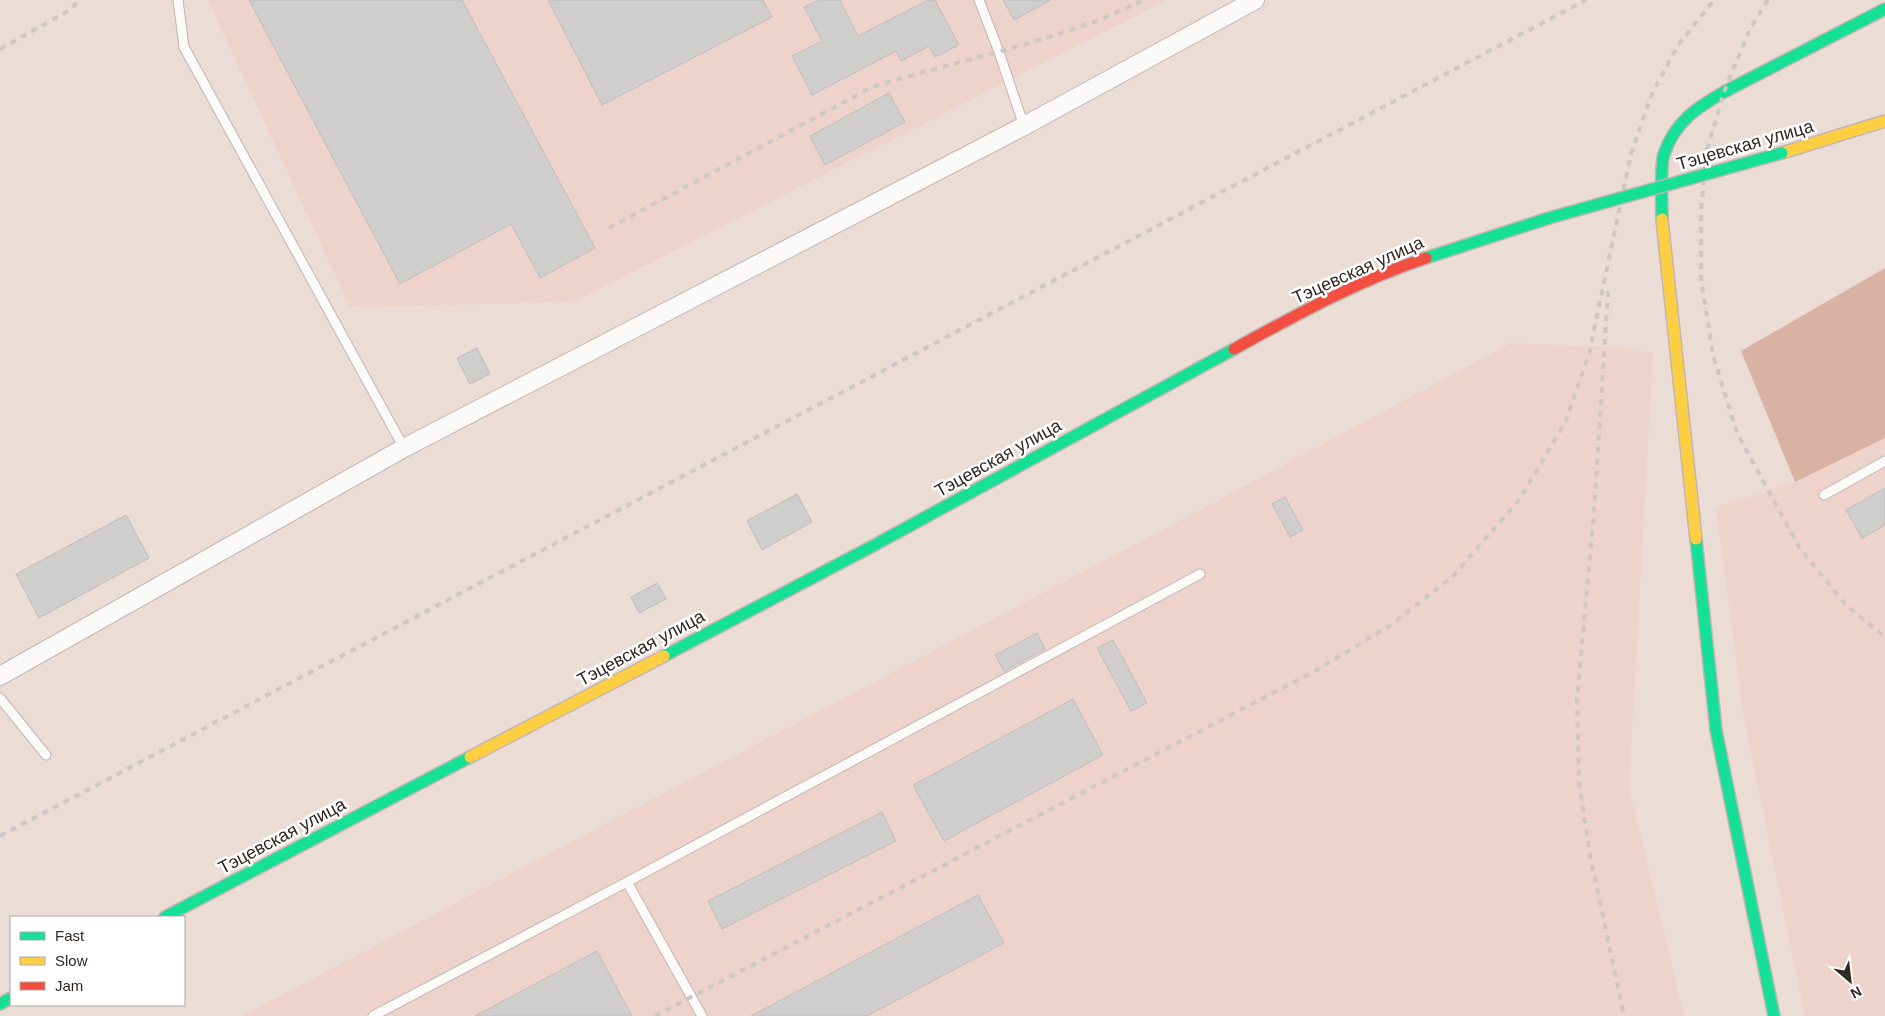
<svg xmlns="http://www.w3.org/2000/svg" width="1885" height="1016" font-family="Helvetica,sans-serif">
<rect width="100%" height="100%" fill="#ebdcd6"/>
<!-- built -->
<path fill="#edd3c9" d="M208 0H1167L573 302 350 307Z
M1511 343 1609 347 1653 353 1629 787 1684 1016H242L1189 516Z
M1885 438V1016H1805L1744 719 1716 507 1795 482Z"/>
<!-- forest -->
<path fill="#d9b2a4" d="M1885 268V438L1795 482 1741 351Z"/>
<!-- building -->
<path fill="#d0cecd" stroke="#bebcbc" d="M249 0H462L595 248 540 278 511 224 400 284Z
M548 0H763L772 17 602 105Z
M819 0H840L858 36 928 0H935L959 45 935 57 929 46 901 61 896 51 812 95 792 56 822 41 804 7Z
M1003 0H1051L1014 20Z
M889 93 905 122 825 165 810 136Z
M477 348 490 374 470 384 457 358Z
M1885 488V525L1862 538 1846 510Z
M797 494 812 522 762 550 747 521Z
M1285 497 1303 530 1290 537 1272 504Z
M126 515 149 558 39 618 16 574Z
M657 583 666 599 639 613 631 597Z
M1037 633 1045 649 1004 671 995 655Z
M1113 640 1147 703 1131 711 1097 648Z
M1073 699 1103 755 944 841 913 785Z
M882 812 896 841 722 929 708 901Z
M978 895 1004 943 867 1016H751Z
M597 951 632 1016H475Z"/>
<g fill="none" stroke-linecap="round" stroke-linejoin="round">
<defs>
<path id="lane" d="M178 0 184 47 404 448
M979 0 999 52 1024 126
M1824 495 1885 461
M0 698 46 755
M627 882 702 1016
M373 1016 627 882 1200 574"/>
<path id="street" d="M0 676 404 448 1024 126 1255 0"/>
<path id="fast" d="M1662 219C1662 205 1660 165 1664 154 1675 122 1696 108 1724 92L1885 9
M1426 258 1549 218
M1696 539 1716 730 1774 1016
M664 656 869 548 1234 349
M165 917 470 757
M0 1004 11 998"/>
<path id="slow" d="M1782 153 1885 121
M1662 219 1696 539
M470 757 664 656"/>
<path id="jam" d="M1234 349C1296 315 1359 280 1426 258"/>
</defs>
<!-- lane casing -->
<use href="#lane" stroke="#c2b6b2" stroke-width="11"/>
<!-- street casing -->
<use href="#street" stroke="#c2b6b2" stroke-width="20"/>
<!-- fast casing -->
<use href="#fast" stroke="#c2b6b2" stroke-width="14"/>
<!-- slow casing -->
<use href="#slow" stroke="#c2b6b2" stroke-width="14"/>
<!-- jam casing -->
<use href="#jam" stroke="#c2b6b2" stroke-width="14"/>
<!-- lane -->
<use href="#lane" stroke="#fcfaf9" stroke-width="9"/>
<!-- street -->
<use href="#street" stroke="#fcfaf9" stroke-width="18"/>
<!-- fast -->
<use href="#fast" stroke="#16e098" stroke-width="11"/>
<!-- slow -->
<use href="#slow" stroke="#ffcf43" stroke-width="11"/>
<!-- jam -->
<use href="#jam" stroke="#f24e42" stroke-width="11"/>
<!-- rail -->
<path stroke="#ccc8c6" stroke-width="4" stroke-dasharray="6 6" stroke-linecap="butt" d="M1768 0 1750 29 1724 92 1706 153 1701 211V279L1713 355 1737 433 1799 547 1846 605 1885 637
M0 49 70 10 79 0
M609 228 872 87C943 65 1015 50 1085 25 1106 18 1125 8 1145 0
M1608 291 1594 512 1577 699 1579 782 1590 855 1624 1016
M0 836 1586 0
M655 1016 1315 671 1391 625 1452 577 1519 500 1565 423 1589 354 1631 154 1651 96 1678 45 1714 0"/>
<defs>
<path id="fast-bridge" d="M1549 218 1782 153"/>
</defs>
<!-- fast-bridge casing -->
<use href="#fast-bridge" stroke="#c2b6b2" stroke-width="14" stroke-linecap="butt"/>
<!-- fast-bridge -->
<use href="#fast-bridge" stroke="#16e098" stroke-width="11"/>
</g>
<g text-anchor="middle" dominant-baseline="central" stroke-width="5" stroke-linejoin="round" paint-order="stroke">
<!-- street labels -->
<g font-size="18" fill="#312723" stroke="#fff">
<text transform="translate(1745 145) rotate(-16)">Тэцевская улица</text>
<text transform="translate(1358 270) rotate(-24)">Тэцевская улица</text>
<text transform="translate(998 458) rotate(-29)">Тэцевская улица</text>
<text transform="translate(641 648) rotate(-28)">Тэцевская улица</text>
<text transform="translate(282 836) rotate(-28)">Тэцевская улица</text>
</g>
</g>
<!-- legend -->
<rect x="10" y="916" width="175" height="90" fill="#ffffff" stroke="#ada9a7"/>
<rect x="20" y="932" width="25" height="8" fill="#16e098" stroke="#ada9a7"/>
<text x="55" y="941" font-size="15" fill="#312723">Fast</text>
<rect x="20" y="957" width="25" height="8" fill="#ffcf43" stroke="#ada9a7"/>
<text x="55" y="966" font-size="15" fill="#312723">Slow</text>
<rect x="20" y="982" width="25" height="8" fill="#f24e42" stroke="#ada9a7"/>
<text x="55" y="991" font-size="15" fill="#312723">Jam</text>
<!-- north arrow -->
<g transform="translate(1850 981) rotate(152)" stroke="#ffffff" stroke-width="4" paint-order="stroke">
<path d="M0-4L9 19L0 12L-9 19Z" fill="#312723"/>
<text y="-8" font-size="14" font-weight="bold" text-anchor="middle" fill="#312723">N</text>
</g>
</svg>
